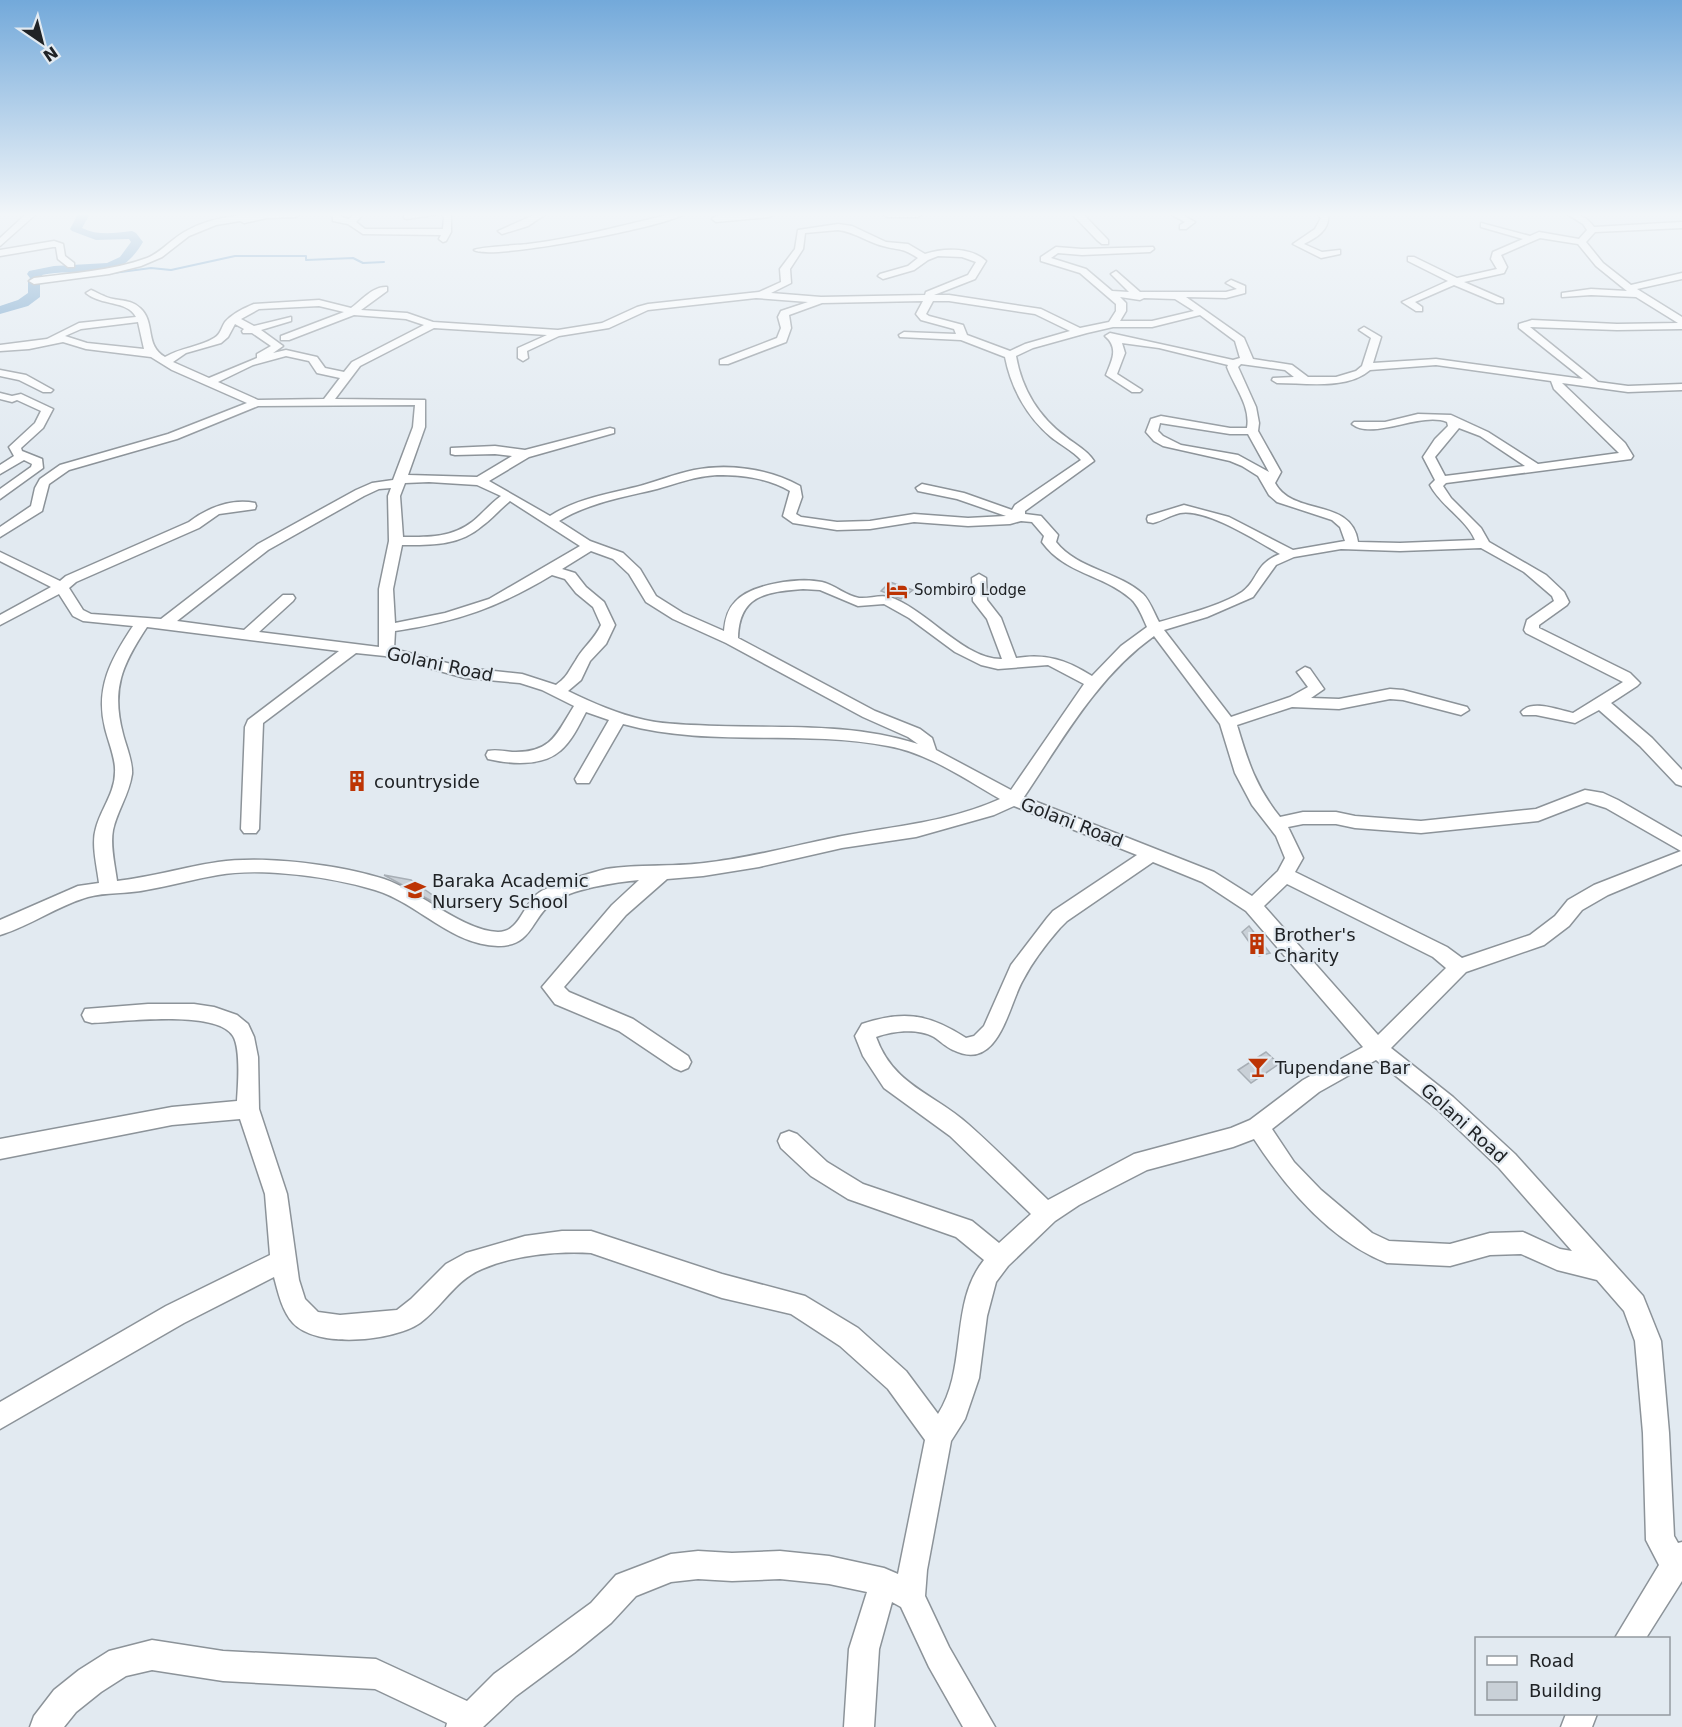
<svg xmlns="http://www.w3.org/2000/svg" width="1682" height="1727" font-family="'DejaVu Sans',sans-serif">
<rect width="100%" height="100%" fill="#e2eaf1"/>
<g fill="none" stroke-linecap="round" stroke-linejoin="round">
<!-- stream -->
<path stroke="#6599c5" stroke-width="2" d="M60 280 151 268 171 270 235 256H306V260L353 258 363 263 384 262"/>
<!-- river -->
<path fill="#6599c5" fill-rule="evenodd" d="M78 214H90L82 228C98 236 115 233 132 231L136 233 143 242C115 289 85 266 42 275L44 279 40 283V297L28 306 0 314V306L18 300 28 293V281L30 278 27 274 29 271 54 266 107 263 120 257 131 242 129 239 96 240 72 231 70 229Z"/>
</g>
<!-- building -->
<path fill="#c9d0d7" stroke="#a7aeb5" stroke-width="1.5" d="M890 582 913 590 901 599 881 591Z
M384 875 411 880 441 901 437 904Z
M1249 926 1270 953 1259 956 1242 932Z
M1266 1052 1279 1064 1251 1083 1238 1070Z"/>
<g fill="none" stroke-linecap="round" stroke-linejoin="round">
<defs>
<path id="minor" d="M26 214H36L0 246V238Z
M300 214 296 217 267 218 244 223 240 221 216 225 189 236 162 257 141 266 109 274 34 284 29 281 34 278C72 273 111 271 147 258 162 252 173 237 188 230 222 212 263 214 300 214Z
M333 214H341V217L349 219 354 214H363L356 222 365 229H443L444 217 441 214H451V232L446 241 443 242 439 239 441 235 363 234 348 224 333 221Z
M404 214H438L407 219 404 218Z
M536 214H546L528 226 502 234 498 231Z
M671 214 682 215C663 227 490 261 474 250 478 247 519 245 528 244 577 238 624 225 671 214Z
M740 214H773L769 217 716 222 712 219 716 216Z
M883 214H922L918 217H887Z
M1072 214 1084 215 1108 240V244H1102L1097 240Z
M1170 214H1181L1195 222 1186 229H1180V225L1185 222Z
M1317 214 1328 215C1330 230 1316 238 1304 244L1322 252 1340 250V254L1321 258 1293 244 1315 229 1321 218Z
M1567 214C1579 214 1587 217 1594 227L1682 222V228L1595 232 1586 242 1603 263 1631 285 1682 273V279L1637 289 1682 317V329L1617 330 1530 327 1598 382 1628 386 1682 384V390L1628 392 1562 383 1625 443 1633 456 1631 459 1446 483 1443 486 1451 498 1481 528 1489 542 1546 575 1564 592 1569 602 1567 605 1539 625V628L1630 673 1640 683 1637 686 1611 703 1652 738 1682 770V786L1676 784 1640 746 1599 710 1575 723 1536 715H1523L1521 712C1532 699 1558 710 1573 713L1623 682 1526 633 1524 630 1527 620 1554 601 1552 596 1524 572 1481 548 1400 551 1341 549 1294 557 1276 565 1253 597 1207 617 1164 630 1231 717 1290 697 1308 687 1297 672 1305 667 1310 669 1324 689 1311 698 1339 699 1390 689 1403 690 1467 707 1469 710 1461 715 1403 700 1390 699 1339 709 1292 707 1237 725C1248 762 1256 787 1280 817L1303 812H1336L1355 816 1421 821 1536 809 1585 790 1603 793 1618 800 1682 837V864L1608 895 1582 910 1569 926 1544 945 1466 972 1391 1048 1453 1097 1515 1154 1643 1296 1661 1341 1669 1433 1674 1536 1678 1543 1682 1542V1581L1646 1638H1615L1659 1565 1646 1540 1643 1433 1635 1341 1624 1311 1597 1280 1557 1270 1521 1254 1490 1255 1450 1266 1387 1263C1331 1241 1286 1188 1254 1139L1233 1147 1147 1170 1079 1205 1055 1221 1008 1266 996 1282 987 1316 979 1378 965 1419 951 1441 927 1570 925 1596 949 1647 995 1727H963L929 1667 901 1607 892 1602 879 1649 874 1727H844L849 1649 867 1592 829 1584 780 1579 732 1581 698 1579 671 1582 636 1596 611 1623 574 1653 516 1696 483 1727H446L447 1723 375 1689 223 1681 152 1670 126 1676 101 1692 76 1712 64 1727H30L34 1716 54 1690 79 1670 109 1651 152 1640 223 1651 376 1659 467 1701 494 1674 591 1603 616 1575 671 1554 698 1551 732 1553 780 1551 829 1556 884 1568 898 1574 925 1440 888 1389 840 1346 791 1314 722 1298 591 1253C556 1251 515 1255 482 1269 455 1280 443 1306 420 1323 394 1341 317 1349 293 1323 282 1311 278 1292 274 1277L184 1323 0 1429V1402L166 1306 270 1255 265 1194 240 1119 172 1125 0 1159V1139L172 1107 237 1101C238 1085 241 1049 233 1036 217 1009 120 1022 92 1023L85 1021 82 1015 85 1009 148 1004H194L214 1007 237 1015 248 1024 254 1037 258 1057 259 1109 287 1194 299 1280 305 1299 318 1312 340 1315 397 1310 411 1299 446 1264 466 1253 525 1236 562 1231H591L722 1274 805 1296 858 1328 906 1371 938 1414C968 1368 949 1303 984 1260L956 1237 848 1199 811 1176 781 1148 778 1141 781 1134 789 1131 797 1134 827 1162 863 1184 972 1221 999 1243 1031 1214 950 1136 884 1088 863 1056 855 1036 862 1024C904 1010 929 1014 966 1038L974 1036 984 1026 1011 965 1047 918 1053 911 1137 855 1014 806 994 815 916 837 842 848 759 867 703 876 667 879 626 915 564 987 569 992 633 1019 688 1056 691 1062 688 1068 681 1071 674 1068 619 1031 555 1004 542 987 612 905 639 880C616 882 570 889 552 903 531 918 533 946 498 946 451 945 418 903 375 890 333 877 261 867 218 875 194 879 170 886 146 890 127 894 106 892 88 897 57 906 30 926 0 935V920L78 886 99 883C97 866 91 844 96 828 101 809 115 793 115 772 116 759 108 741 105 728 95 688 111 659 133 626L83 621 73 616 59 594 0 625V615L51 587 0 561V552L60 581 66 576 189 522C207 508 232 498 255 503L256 506 255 509 219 514 199 528 76 582 69 588 83 610 91 614 161 619 258 544 356 490 372 483 393 480 413 427 415 405 258 406 177 439 69 470 49 484 42 511 0 537V527L31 506 35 488 40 479 60 465 168 434 247 403 172 370 151 357 86 349 63 342 29 349 0 351V345L47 339 79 323 136 317C127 300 101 306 86 293L91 290C96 292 99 294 104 296 116 302 130 298 140 308 156 322 144 345 165 357 182 347 200 347 214 338 221 334 221 328 225 322 232 314 244 308 254 304L319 300 351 308C362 300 373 286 387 287V291L361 310 407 313 433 322 558 330 602 323 637 307 648 304 759 292 781 282 780 269 795 249 798 230 838 224 852 226 886 242 908 244 925 254C943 248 971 247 986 261L975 279 934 295H949L1041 309 1080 328 1109 322 1116 311V304L1080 273 1041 261V257L1056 247 1082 249 1153 247 1154 249 1150 252 1082 255 1058 253 1051 258 1086 269 1112 291 1129 292 1111 274 1116 271 1140 292H1226L1237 289 1226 283 1231 280 1245 286V293L1226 298 1186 297 1244 338 1253 359 1292 365 1308 377H1336L1356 371 1362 366 1371 338 1359 330 1364 327 1381 337 1373 363 1436 359 1583 379 1519 328V324L1532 320 1617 324 1678 323 1636 297 1591 295 1562 297V293L1591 289 1627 291 1596 266 1578 244 1540 238 1501 255 1507 267 1504 273 1464 282 1503 299V303H1497L1454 285 1415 302 1422 307V311H1416L1402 302 1448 281 1408 261V257H1414L1457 278 1497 269 1491 259 1493 252 1523 239 1481 227V223L1530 236 1539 232 1579 239 1587 230 1583 224ZM838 230C855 232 867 242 883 246 901 251 901 247 918 258L908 266 880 274 878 276 883 279 914 270 928 260 938 256 962 257 976 262 968 275 926 292 925 295 821 297 771 293 791 283 790 269 803 249 805 233ZM1120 297 1140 300 1144 298 1175 299 1194 311 1152 321H1120L1126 311V303ZM756 298 808 302 781 311 778 317 781 328 777 338 720 360V364H728L786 342 791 328 789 315 822 303 923 301 916 314 921 320 954 329 956 334 904 332 899 335 900 337 961 340 1005 357C1011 388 1027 417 1051 437 1061 445 1073 451 1081 460L1015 505 1012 510 964 493 922 484 916 488 918 491 957 499 1006 516 968 518 914 514 870 521 837 522 801 517 796 514 802 497 800 486C769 469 729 463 694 470 674 474 656 482 636 487 607 494 576 499 550 516L489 481 529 457 614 433V429L610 428 525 450 495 446 451 448V454L455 455 495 454 512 456 477 477 408 475 425 427V400L335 399 360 366 434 328 547 335 518 348V358L523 361 528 358 527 351 559 336 609 328 648 310ZM933 301H949L1035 314 1070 331 1025 344 1010 351 967 335 963 325 929 316 926 314ZM319 306 344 312 281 336V340H289L354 315 406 319 424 325 352 362 344 372 325 368 317 357 286 350 273 353 283 346 261 330 291 321V317L254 326 241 319 259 309ZM1200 315 1235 341 1240 358 1233 360 1110 333 1105 336C1119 348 1112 360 1106 375L1132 392H1140L1142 390 1117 374 1125 353 1122 343 1159 348 1228 365 1227 367C1234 386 1251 406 1247 428H1230L1161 416 1151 419 1146 432 1154 441 1163 446 1230 461 1242 466 1258 476 1269 495 1277 502 1332 520 1340 527 1345 541 1293 550 1229 517 1184 505 1148 516 1147 519 1148 522 1153 523C1162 521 1171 515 1180 513 1206 508 1257 541 1280 554 1254 564 1259 580 1242 592 1221 606 1183 615 1159 622 1154 613 1150 601 1143 594 1117 571 1077 569 1056 542L1058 535 1041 516 1025 514V511L1094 461C1087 450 1076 445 1066 437 1039 417 1022 390 1016 356L1033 348 1087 333 1113 327H1152ZM138 322 144 349 87 343 65 336 81 329ZM235 324 244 329 242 331 243 333H252L271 346 257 354V358L209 378 173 362 186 353 221 343 228 337ZM286 356 309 361 317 373 340 378 324 399 258 400 218 382 253 365ZM1241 364 1285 370 1294 377 1273 378 1272 380 1277 383C1306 383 1347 390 1370 370L1436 365 1551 381 1554 389 1619 453 1538 464 1488 432 1451 415 1418 414 1385 422H1354L1352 424C1373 441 1421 411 1447 422L1448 426 1435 439 1423 457 1435 480 1430 485C1441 506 1467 520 1475 540L1400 543 1358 542C1352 497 1293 517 1275 483L1281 472 1258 431 1259 423 1256 407 1238 367ZM1160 423 1230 434H1248L1269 472 1238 455 1181 445 1163 436 1158 431ZM1459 428 1480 436 1525 466 1445 476 1435 457ZM717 475C743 475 767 478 790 491L783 516 793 523 837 530 870 529 914 522 968 526 1010 524 1021 521 1032 522 1044 536 1042 542C1066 575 1103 574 1131 599 1138 605 1143 618 1147 627L1121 646 1092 676C1067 660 1046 653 1016 658L1001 618 987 600 986 578 979 574 972 578 973 601 987 619 1002 659C966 660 929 613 895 599 882 593 872 599 859 598 846 596 835 585 822 582 799 577 750 584 735 602 727 610 725 620 724 631L683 613 656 596 640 569 623 553 590 541 559 521C588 503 624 497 657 489 678 483 696 476 717 475ZM429 482 477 485 501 496C490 504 482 514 472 522 451 538 428 537 403 537L400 496 405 483ZM391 488 388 496 389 541 379 589V647L259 632 293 601 295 598 293 595H283L244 630 177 621 268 550 364 496 379 489ZM510 501 580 546 489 599 445 613 395 623 393 589 402 545C431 545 459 546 482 526 492 519 500 509 510 501ZM591 551 613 559 629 574 646 602 673 619 726 643 863 717 908 737 918 744C854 723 784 728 718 726 694 725 668 725 645 720 617 714 593 703 568 691L581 680 590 661 606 644 615 625 604 602 586 587 575 573 562 569ZM552 575 565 579 576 593 593 607 601 625C594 640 584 646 576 660 568 672 568 676 556 685L522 674 466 668 394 649 395 631C457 622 499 607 552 575ZM803 589 820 590 858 606 884 604 909 618 955 652 981 665 998 669 1048 665 1084 684 1011 790 936 750 932 738 920 729 875 711 738 638C739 595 766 592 803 589ZM147 627 339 651 248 720 245 727 241 829 244 833H256L259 829 263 723 356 653 385 656 465 678 520 683 542 690 574 706C557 733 552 752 516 752 507 752 497 749 488 751L486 755 488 759C509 764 542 767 560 751 572 741 579 725 586 712L609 720 575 779 577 783H589L623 724C709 748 801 729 888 746 928 753 965 779 1000 799 949 822 895 826 842 836 796 845 751 858 704 863 672 867 638 864 606 869 593 872 551 885 540 892 523 902 521 932 498 932 463 931 420 891 384 879 341 865 264 855 218 862 184 867 152 877 117 881 115 865 110 846 113 830 117 811 129 795 132 774 133 762 126 746 123 734 111 689 122 665 147 627ZM1154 636 1220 724 1235 773 1252 805 1276 836 1285 858 1278 871 1252 896 1214 872 1024 797C1063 739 1097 677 1154 636ZM1587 802 1606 808 1681 851 1594 885 1568 900 1555 916 1530 935 1462 958 1447 947 1295 872 1303 858 1288 827 1303 824H1336L1355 828 1421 833 1538 821ZM1153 862 1202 882 1246 911 1363 1047 1303 1080 1250 1120 1231 1128 1134 1154 1048 1200C1022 1175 995 1148 968 1124 933 1093 893 1085 876 1037 893 1031 917 1028 934 1037 940 1041 946 1047 953 1050 999 1073 1008 1006 1023 980 1033 961 1046 944 1060 928L1067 921ZM1287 884 1433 957 1446 968 1378 1035 1264 906ZM1376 1060 1437 1109 1499 1168 1572 1251 1560 1249 1523 1232 1490 1233 1450 1244 1389 1241 1372 1233 1321 1190 1294 1162 1272 1129 1319 1092Z
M54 241 63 244 65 256 74 263V267H68L58 259 56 247H53L0 256V250Z
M0 370 26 375 53 390 51 392H43L19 380 0 376Z
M0 393 12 396 21 394 53 409 43 428 21 448 22 451 42 459 43 468 0 499V489L31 467 32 464 24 460 0 474V465L14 456 9 447 35 423 41 411 17 400 12 402 0 399Z
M1566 1714H1597L1592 1727H1561Z"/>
</defs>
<!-- minor casing -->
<use href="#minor" stroke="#8c9399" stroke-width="3"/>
<!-- minor -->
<use href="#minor" fill="#fff" fill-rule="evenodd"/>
</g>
<!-- sky -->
<linearGradient id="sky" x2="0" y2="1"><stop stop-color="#73a9da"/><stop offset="0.47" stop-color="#f2f6f9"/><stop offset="1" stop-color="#f2f6f9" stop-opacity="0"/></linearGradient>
<rect width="1682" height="456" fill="url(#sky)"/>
<!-- icons -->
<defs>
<symbol id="hotel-bare" viewBox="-9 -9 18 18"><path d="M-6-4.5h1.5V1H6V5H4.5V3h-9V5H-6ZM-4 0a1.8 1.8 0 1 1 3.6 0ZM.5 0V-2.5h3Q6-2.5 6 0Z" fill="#bd3404" stroke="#e2eaf1" stroke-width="2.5" paint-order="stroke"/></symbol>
<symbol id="building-bare" viewBox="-9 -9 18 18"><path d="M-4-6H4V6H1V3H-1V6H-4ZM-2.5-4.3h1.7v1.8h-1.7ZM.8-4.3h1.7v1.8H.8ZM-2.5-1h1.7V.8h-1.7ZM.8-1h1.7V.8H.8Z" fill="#bd3404" stroke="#e2eaf1" stroke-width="2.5" paint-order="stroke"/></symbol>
<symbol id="school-bare" viewBox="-9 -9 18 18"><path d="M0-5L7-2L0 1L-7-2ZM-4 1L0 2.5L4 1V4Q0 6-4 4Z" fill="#bd3404" stroke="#e2eaf1" stroke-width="2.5" paint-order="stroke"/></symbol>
<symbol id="bar-bare" viewBox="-9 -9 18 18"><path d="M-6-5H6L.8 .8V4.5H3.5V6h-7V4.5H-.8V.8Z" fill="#bd3404" stroke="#e2eaf1" stroke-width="2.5" paint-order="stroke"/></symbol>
</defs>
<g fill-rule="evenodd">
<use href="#hotel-bare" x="882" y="575" width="30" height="30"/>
<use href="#building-bare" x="342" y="766" width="30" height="30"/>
<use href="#school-bare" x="400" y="875" width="30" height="30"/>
<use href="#building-bare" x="1242" y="929" width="30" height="30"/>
<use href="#bar-bare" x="1243" y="1052" width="30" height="30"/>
</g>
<g text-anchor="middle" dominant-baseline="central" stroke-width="4.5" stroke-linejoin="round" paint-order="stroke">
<!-- far-poi labels -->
<g font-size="15" fill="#202326" stroke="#e2eaf1" text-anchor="start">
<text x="914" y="590">Sombiro Lodge</text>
</g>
<!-- street labels -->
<g font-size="18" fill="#202326" stroke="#e2eaf1">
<text transform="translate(440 664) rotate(12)">Golani Road</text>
<text transform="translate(1072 822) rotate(21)">Golani Road</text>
<text transform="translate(1464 1123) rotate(42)">Golani Road</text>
</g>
<!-- poi labels -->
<g font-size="18" fill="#202326" stroke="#e2eaf1" text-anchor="start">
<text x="374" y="781">countryside</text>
<text x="432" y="880">Baraka Academic<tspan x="432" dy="21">Nursery School</tspan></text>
<text x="1274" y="934">Brother's<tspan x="1274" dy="21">Charity</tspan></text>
<text x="1275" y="1067">Tupendane Bar</text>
</g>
</g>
<!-- legend -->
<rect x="1475" y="1637" width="195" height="78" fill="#e2eaf1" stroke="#949aa0" stroke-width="1.5"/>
<rect x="1487" y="1656" width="30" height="9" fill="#ffffff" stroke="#949aa0" stroke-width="1.5"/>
<text x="1529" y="1667" font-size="18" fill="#202326">Road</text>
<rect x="1487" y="1682" width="30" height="18" fill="#c9d0d7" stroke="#949aa0" stroke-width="1.5"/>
<text x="1529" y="1697" font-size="18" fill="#202326">Building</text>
<!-- north arrow -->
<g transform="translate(42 42) rotate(145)" stroke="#e2eaf1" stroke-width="4.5" paint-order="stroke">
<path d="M0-4.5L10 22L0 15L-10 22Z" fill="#202326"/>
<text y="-9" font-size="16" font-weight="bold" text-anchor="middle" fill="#202326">N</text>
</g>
</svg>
